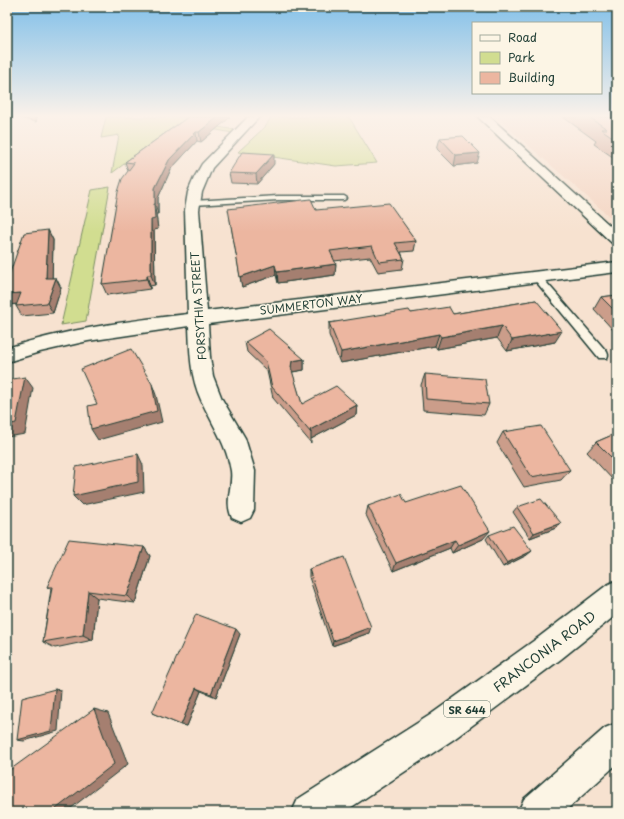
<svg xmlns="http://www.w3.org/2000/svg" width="624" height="819" font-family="'Playpen Sans',sans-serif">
<rect width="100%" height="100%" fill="#f7e2d0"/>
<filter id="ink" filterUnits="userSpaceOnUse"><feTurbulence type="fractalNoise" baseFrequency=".025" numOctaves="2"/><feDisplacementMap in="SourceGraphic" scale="8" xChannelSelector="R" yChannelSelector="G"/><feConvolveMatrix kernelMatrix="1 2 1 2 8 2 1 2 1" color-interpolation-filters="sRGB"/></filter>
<g filter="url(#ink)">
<!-- built -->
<path fill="#f4d5c2" d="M496 117H617V223Z"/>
<!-- green -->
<path fill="#d1dd90" stroke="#788d62" d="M106 117H186L182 121 236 130 233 133 179 123 112 173 119 135 101 138Z
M271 117H349L377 163 336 166 238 152 266 126Z
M110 187 86 321 61 325 92 190Z"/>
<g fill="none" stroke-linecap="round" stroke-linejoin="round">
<defs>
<path id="lane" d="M278 196H344L347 198 344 200H278L193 205 189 203 193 201Z
M537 274 540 275 607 352 608 355 607 358H599L534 279 533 277 534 275Z"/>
<path id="street" d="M248 117H259L212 168 202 192 199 210 207 311 617 262V272L208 324 210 357 213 376 222 399 245 438 255 471 254 510 250 518 241 522 232 518C224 501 233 487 231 471 227 445 212 424 201 400 190 376 190 352 189 326L88 341 40 352 7 362V348C66 329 127 321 188 314L185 210 188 192 194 178 202 164Z
M478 117H490L617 232V245L612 243Z"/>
<path id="primary" d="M617 580V614L561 659 454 739 344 812H292L298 799 430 715 539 637 607 585Z
M617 723V764L564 812H518L524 799 605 728Z"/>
</defs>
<!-- lane casing -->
<use href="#lane" stroke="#1f3d34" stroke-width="3"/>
<!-- street casing -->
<use href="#street" stroke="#1f3d34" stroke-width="3"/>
<!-- primary casing -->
<use href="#primary" stroke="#1f3d34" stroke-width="3"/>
<!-- lane -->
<use href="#lane" fill="#fcf5e5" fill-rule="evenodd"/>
<!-- street -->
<use href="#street" fill="#fcf5e5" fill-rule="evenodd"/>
<!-- primary -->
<use href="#primary" fill="#fcf5e5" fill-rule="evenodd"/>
</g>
<!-- wall -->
<path fill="#cb9d8a" stroke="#1f3d34" d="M16 117H37L36 122Z
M188 117H230L227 120 201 142 197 141 171 169 158 198V214H156L158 229 154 230 155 285 150 286V289L107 295 102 284 128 171 125 162Z
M563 117H617V160L594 144 596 141Z
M440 138 477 163 454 166 437 149Z
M274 164 257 184 231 183 229 173Z
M316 210 416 241 414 251 401 252 404 259 402 269 378 272 370 257 334 261 335 275 278 283 276 275 242 287 230 219Z
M48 230 53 240 52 278H56L61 288 53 313 22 316 16 306V304L9 305Z
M617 295V330L614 331 594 309 601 297Z
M536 300 555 342 507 351 497 338 437 349 435 346 340 363 329 335V323L411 313 453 314Z
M245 342 304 359V370L292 372 302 404 357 405 356 415 311 439V443L273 398 267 371 247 352Z
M425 374 489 404 484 415 423 410 421 385Z
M503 432 570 470 561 480 524 487 497 443Z
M617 433V478L613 480 587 452 596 442Z
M406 503 483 539 452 553 450 548 393 571 366 515 368 506Z
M517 507 556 528 530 538 513 512Z
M489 535 527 555 503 567 486 539Z
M144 547 150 556 135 603 97 598 93 640 55 648 43 642 51 589 47 587Z
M309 569 369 633 332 646 309 577Z
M240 634 216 697 201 691 187 726 181 725 152 713Z"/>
<!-- shaded-wall -->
<path fill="#a57f70" stroke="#1f3d34" d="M34 117H37L36 122Z
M218 117H230L227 120 201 142 199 132Z
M196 132 197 141 171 169 158 198V214L155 204V188L169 160Z
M480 153 477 163 454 166 456 155Z
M274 154V164L257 184 256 174Z
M154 204 156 214 158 229 154 230 155 285 151 275V220Z
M48 230 53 240 52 289 46 278Z
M336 264 335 275 278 283 277 272Z
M275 265 276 275 242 287 240 277Z
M147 275 150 286V289L147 279Z
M56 278 61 288 53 313 47 303Z
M21 293 27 303 9 305 7 302V294Z
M502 326 497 338 437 349 441 337Z
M562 331 555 342 507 351 512 340Z
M439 334 435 346 340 363 341 352Z
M304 359V370L292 372 291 367 292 361Z
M25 377 33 388 25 434 7 437V425Z
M152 384 156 395 162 422 98 440 91 429Z
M357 405 356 415 311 439V433L310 430Z
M138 454 143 465 144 492 82 505 73 496Z
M561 523 556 528 530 538 534 533Z
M490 531 483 539 452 553 458 545Z
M455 540 450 548 393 571 396 563Z
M144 547 150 556 135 603 127 596Z
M532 551 527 555 503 567 507 563Z
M88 591 97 598 93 640 83 635Z
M371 627 369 633 332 646 333 641Z
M236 629 240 634 216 697 211 694Z
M196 688 201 691 187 726 181 725Z
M55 689 61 690 58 731 24 741 17 740Z
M94 709 108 713 128 764 66 812H52Z"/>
<!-- building -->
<path fill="#ecb6a0" stroke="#1f3d34" d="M188 117H218L199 132H196L169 160 155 188V204H154L155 219 151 220V275H147V279L102 284 118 192 122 179 134 163 125 162Z
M589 117H617V140L601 129H607Z
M463 136 480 153 456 155 440 138Z
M242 152 274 154 256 174 229 173Z
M311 199 316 210 389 203 416 241 395 243 404 259 379 262 372 246 330 251 336 264 277 272 275 265 240 277 228 209Z
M48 230 46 278H56L47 303 16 306 21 293 7 294V281L24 233Z
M617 295V313L601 297Z
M536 300 562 331 512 340 502 326 441 337 439 334 341 352 329 323 409 310 411 313 449 307 453 314Z
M269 329 304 359 292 361 291 367 302 404 336 386 357 405 310 430 311 433 272 387 266 361 245 342Z
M131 349 152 384 157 411 91 429 88 406 97 404 81 369Z
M425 374 485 379 489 404 426 399Z
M25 377 16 423 7 425V380Z
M541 426 570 470 531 477 503 432Z
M617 433V463L596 442Z
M138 454V482L73 496 76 467Z
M461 485 490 531 458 545 455 540 396 563 368 506 401 494 406 503Z
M541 499 561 523 534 533 517 507Z
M513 526 532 551 507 563 489 535Z
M69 539 144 547 127 596 88 591 83 635 43 642 52 587H47Z
M344 557 371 627 333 641 309 569Z
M196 614 236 629 211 694 196 688 181 725 152 713Z
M55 689 51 731 17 740 22 698Z
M94 709 114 764 52 812H7V772Z"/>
</g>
<!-- sky -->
<linearGradient id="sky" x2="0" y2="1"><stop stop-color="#82c0e9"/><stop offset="0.5" stop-color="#fbf2ea"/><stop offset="1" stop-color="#fbf2ea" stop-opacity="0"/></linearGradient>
<rect width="624" height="232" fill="url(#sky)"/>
<g text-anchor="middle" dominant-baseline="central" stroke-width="3" stroke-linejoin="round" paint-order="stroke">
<!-- shield labels -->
<rect fill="#fcf5e5" stroke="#617469" stroke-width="1" x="444" y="701" width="46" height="16" rx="3"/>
<g font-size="10" font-weight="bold" fill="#1f3d34">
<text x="467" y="709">SR 644</text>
</g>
<!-- street labels -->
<g font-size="11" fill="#1f3d34" stroke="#fcf5e5">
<text transform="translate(311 304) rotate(-7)">SUMMERTON WAY</text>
<text transform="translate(198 306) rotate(-94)">FORSYTHIA STREET</text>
</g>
<!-- near-street labels -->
<g font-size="13" fill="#1f3d34" stroke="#fcf5e5">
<text transform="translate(544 651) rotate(-37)">FRANCONIA ROAD</text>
</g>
</g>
<!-- margin -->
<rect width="624" height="819" fill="none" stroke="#fcf5e5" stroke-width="24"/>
<rect x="12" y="12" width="600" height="795" fill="none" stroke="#1f3d34" stroke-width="1.5" filter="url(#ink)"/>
<!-- legend -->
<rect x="472" y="22" width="130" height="72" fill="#fcf5e5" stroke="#a4ab9e"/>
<rect x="480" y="35" width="20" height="6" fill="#fcf5e5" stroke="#a4ab9e"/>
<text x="508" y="42" font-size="12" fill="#1f3d34">Road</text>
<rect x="480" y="52" width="20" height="12" fill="#d1dd90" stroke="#a4ab9e"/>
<text x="508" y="62" font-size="12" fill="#1f3d34">Park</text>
<rect x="480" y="72" width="20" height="12" fill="#ecb6a0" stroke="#a4ab9e"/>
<text x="508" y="82" font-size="12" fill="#1f3d34">Building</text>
</svg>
